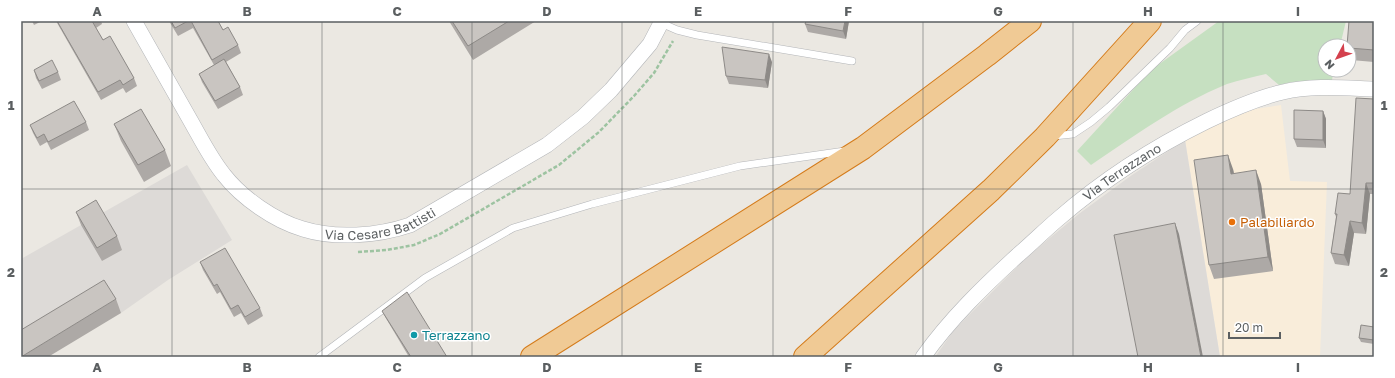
<svg xmlns="http://www.w3.org/2000/svg" width="1395" height="378" font-family="'Golos Text',sans-serif">
<rect width="100%" height="100%" fill="#ebe8e2"/>
<!-- commercial -->
<path fill="#f9edda" d="M1281 105 1290 181 1327 182 1320 357H1220L1185 140 1217 123 1255 109Z"/>
<!-- industrial -->
<path fill="#dddad7" d="M1185 140 1220 357H935L954 330 1028 256 1080 213 1132 175Z
M187 165 232 240 168 280 121 313 21 357V259Z"/>
<!-- green -->
<path fill="#c6e0c1" d="M1219 21H1346L1340 46H1325V70H1334L1332 80 1292 82 1279 85 1266 74C1253 77 1239 80 1227 84 1178 104 1134 136 1091 165L1077 151 1151 70Z"/>
<g fill="none" stroke-linecap="round" stroke-linejoin="round">
<defs>
<path id="lane" d="M661 23 677 30 697 35 852 61
M1053 136 1073 134 1091 122 1109 107 1170 48 1185 30 1197 21
M319 357 425 278 513 228 592 204 740 166 845 151"/>
<g id="street">
<path id="s1" d="M134 21C152 53 171 86 189 118 200 137 210 158 224 175 242 198 275 221 303 229 335 239 378 236 410 225L547 145 583 117 611 90 650 44 662 21"/>
<path id="s2" d="M923 357C950 319 984 286 1018 255 1032 243 1045 230 1058 219 1103 180 1154 147 1207 121 1232 109 1257 98 1283 92 1312 85 1345 88 1374 89"/>
</g>
<path id="highway" d="M532 357 863 148 987 55 1030 21
M805 357 991 190 1045 137 1150 21"/>
</defs>
<!-- lane casing -->
<use href="#lane" stroke="#b3b5b8" stroke-width="8"/>
<!-- street casing -->
<use href="#street" stroke="#b3b5b8" stroke-width="16"/>
<!-- highway casing -->
<use href="#highway" stroke="#d47b1a" stroke-width="24"/>
<!-- path -->
<path stroke="#9dc3a1" stroke-width="2.5" stroke-dasharray="4 2" stroke-linecap="butt" d="M358 252 387 250 414 245 440 234 559 165 599 132 634 96 654 73 673 41"/>
<!-- lane -->
<use href="#lane" stroke="#fff" stroke-width="7"/>
<!-- street -->
<use href="#street" stroke="#fff" stroke-width="15"/>
<!-- highway -->
<use href="#highway" stroke="#f0ca95" stroke-width="22"/>
</g>
<!-- wall -->
<path fill="#ada9a6" d="M32 21H42L34 25Z
M56 21H101L102 24 96 28 103 40 134 78 137 86 126 93 123 88 101 100Z
M169 21H218L223 30 238 45 241 53 226 62 240 87 243 95 218 109 202 82 199 74 214 65 193 28 178 36Z
M449 21H536L473 60Z
M806 21H849L846 39 808 32 805 24Z
M1374 21V62L1351 60 1349 54V46Z
M772 62 768 88 729 84 726 76Z
M34 70 58 72 61 80 42 89 36 78Z
M1374 99V194H1370L1366 234 1354 233 1349 266 1335 264 1331 253 1336 217 1335 214 1350 194Z
M1323 111 1326 119V148L1297 147 1294 139Z
M86 122 89 130 51 150 47 142 40 146 33 133 30 125Z
M114 124 165 150 171 166 144 182 121 141Z
M1233 169 1234 173 1261 184 1273 271 1214 279 1209 265Z
M76 212 117 236 122 250 102 261 81 225Z
M200 262 260 308 263 316 248 325 241 313 234 317 220 292 217 294 203 270Z
M116 299 121 313 48 357H21Z
M382 311 447 357H409L384 315Z
M1374 327V344L1361 342 1359 338Z"/>
<!-- shaded-wall -->
<path fill="#8d8a87" d="M845 21H849L846 39 843 31Z
M769 54 772 62 768 88 765 80Z
M1323 111 1326 119V148L1323 140Z
M1228 155 1233 169 1236 187 1231 174Z
M1256 170 1261 184 1273 271 1268 257Z
M1366 183 1370 194 1366 234 1362 223Z
M1350 221 1354 233 1349 266 1344 255Z
M1175 223 1179 234 1203 357H1201Z"/>
<!-- building -->
<path fill="#c9c5c1" stroke="#8d8a87" d="M57 21H92L103 40 110 36 134 78 123 85 120 80 98 92Z
M171 21H188L175 28Z
M191 21H218L223 30 228 27 238 45 212 60Z
M452 21H509L468 46Z
M806 21H845L843 31 805 24Z
M1349 21H1374V50L1349 48V46H1347Z
M722 47 769 54 765 80 726 76Z
M224 59 240 87 215 101 199 74Z
M52 60 58 72 39 81 34 70Z
M1356 98 1374 99V183H1366L1362 223 1350 221 1344 255 1331 253 1337 214H1335L1338 193 1350 194Z
M74 101 86 122 48 142 44 134 37 138 30 125Z
M141 109 165 150 138 165 114 124Z
M1294 110 1323 111V140L1294 139Z
M1228 155 1231 174 1256 170 1268 257 1209 265 1194 160Z
M96 200 117 236 97 248 76 212Z
M1175 223 1201 357H1138L1114 235Z
M225 248 260 308 245 317 238 305 231 309 217 284 214 286 200 262Z
M104 280 116 299 21 357V330Z
M407 292 447 357H411L382 311Z
M1361 325 1374 327V340L1359 338Z"/>
<!-- grid -->
<path fill="none" stroke="#5b5f61" stroke-width="1" stroke-opacity="0.55" d="M172 21V357M322 21V357M472 21V357M622 21V357M773 21V357M923 21V357M1073 21V357M1223 21V357M21 189H1374"/>
<!-- markers -->
<circle fill="#e8710a" stroke="#fff" stroke-width="1.5" cx="1232" cy="222" r="4"/>
<circle fill="#0f9aa8" stroke="#fff" stroke-width="1.5" cx="414" cy="335" r="4"/>
<g text-anchor="middle" dominant-baseline="central" stroke-width="3" stroke-linejoin="round" paint-order="stroke">
<!-- street labels -->
<g font-size="13" fill="#5b5f61" stroke="#fff">
<text stroke="none"><textPath href="#s2" startOffset="273">Via Terrazzano</textPath></text>
<text stroke="none"><textPath href="#s1" startOffset="355">Via Cesare Battisti</textPath></text>
</g>
<!-- food labels -->
<g font-size="13" fill="#c56008" stroke="#fff" text-anchor="start">
<text x="1240" y="222">Palabiliardo</text>
</g>
<!-- culture labels -->
<g font-size="13" fill="#0d838f" stroke="#fff" text-anchor="start">
<text x="422" y="335">Terrazzano</text>
</g>
</g>
<!-- border -->
<rect width="1395" height="378" fill="none" stroke="#ffffff" stroke-width="44"/>
<!-- north arrow -->
<g transform="translate(1337 58) rotate(229)"><circle r="19" fill="#ffffff" stroke="#bdbfc0"/>
<path d="M0-3L7 15L0 10L-7 15Z" fill="#d4404d"/>
<text y="-6" font-size="11" font-weight="bold" text-anchor="middle" fill="#5b5f61">N</text>
</g>
<!-- scale -->
<path d="M1229 332v6h51v-6" fill="none" stroke="#5b5f61" stroke-width="2"/>
<text x="1235" y="332" font-size="12" fill="#5b5f61" stroke="#ffffff" stroke-width="3" paint-order="stroke">20 m</text>
<rect x="22" y="22" width="1351" height="334" fill="none" stroke="#5b5f61" stroke-width="1.5"/>
<g font-size="13" text-anchor="middle" font-weight="bold" fill="#5b5f61">
<text x="97" y="16">A</text>
<text x="247" y="16">B</text>
<text x="397" y="16">C</text>
<text x="547" y="16">D</text>
<text x="698" y="16">E</text>
<text x="848" y="16">F</text>
<text x="998" y="16">G</text>
<text x="1148" y="16">H</text>
<text x="1298" y="16">I</text>
<text x="11" y="110">1</text>
<text x="1384" y="110">1</text>
<text x="11" y="277">2</text>
<text x="1384" y="277">2</text>
<text x="97" y="372">A</text>
<text x="247" y="372">B</text>
<text x="397" y="372">C</text>
<text x="547" y="372">D</text>
<text x="698" y="372">E</text>
<text x="848" y="372">F</text>
<text x="998" y="372">G</text>
<text x="1148" y="372">H</text>
<text x="1298" y="372">I</text>
</g>
</svg>
